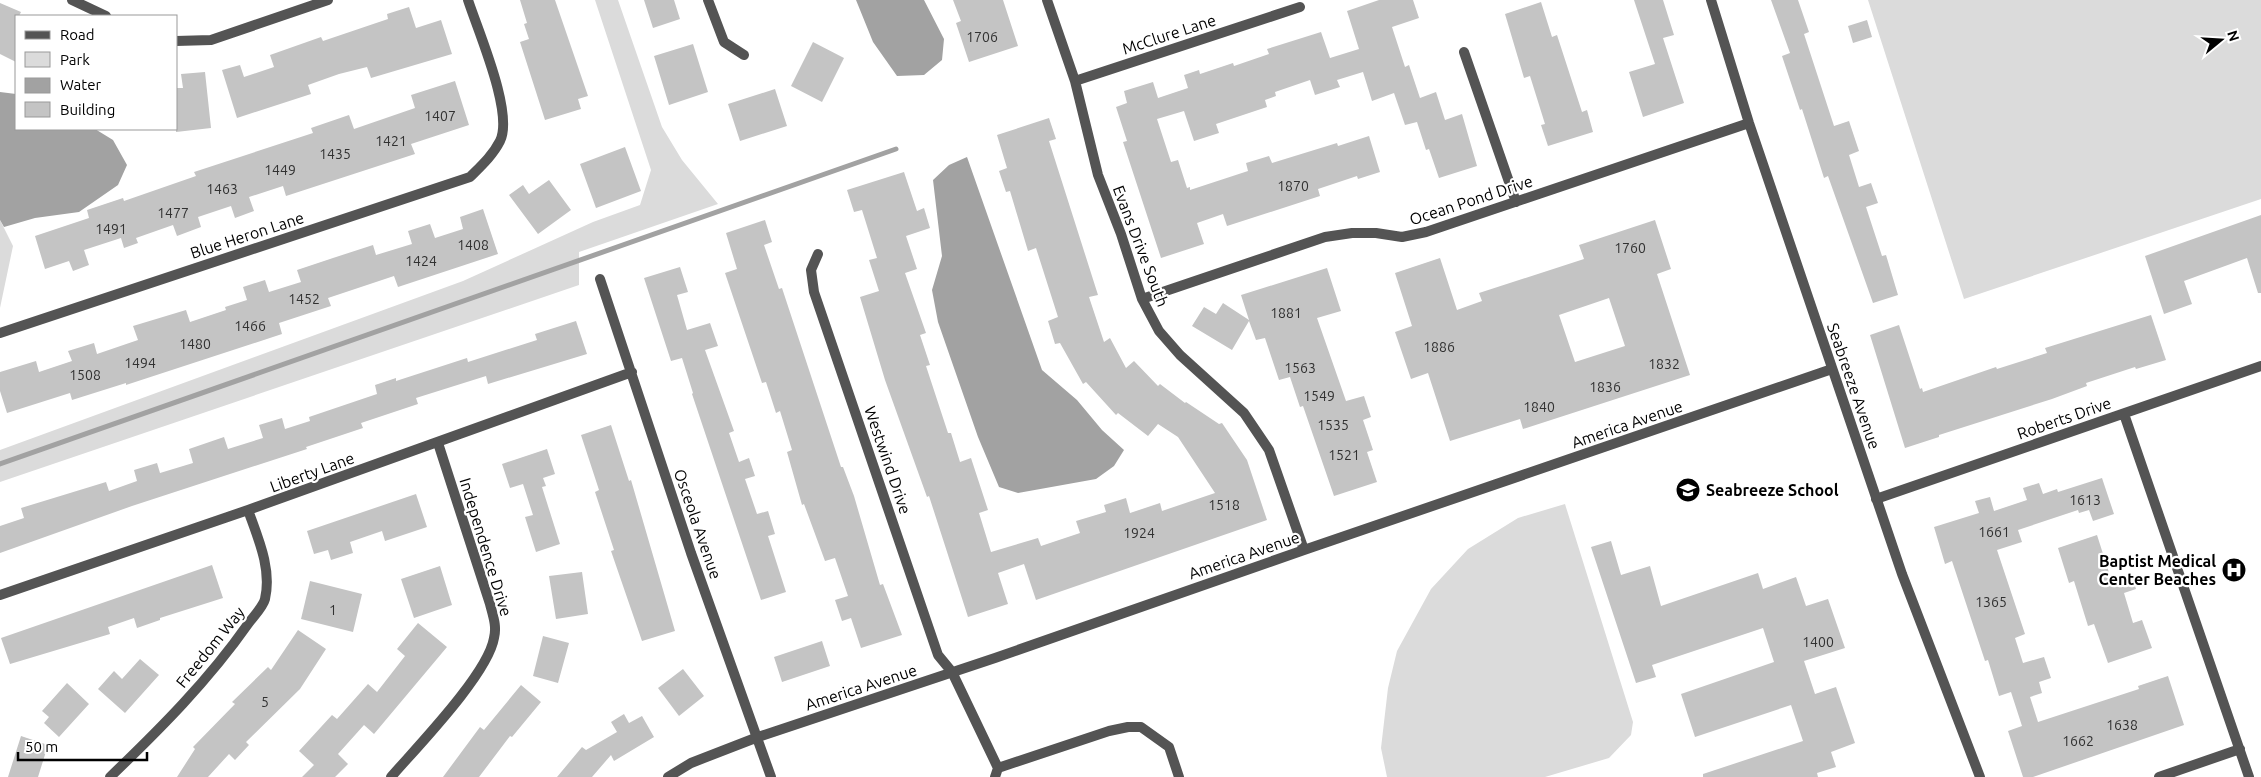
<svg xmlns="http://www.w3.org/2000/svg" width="2261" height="777" font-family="Ubuntu,sans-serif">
<rect width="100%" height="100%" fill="#fff"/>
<!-- green -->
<path fill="#dbdbdb" d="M595 0H618L662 127 682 160 718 204 579 252V285L0 482V450L463 281 593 222 640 205 651 170Z
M1868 0H2261V199L1964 299Z
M0 220 13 246 0 308Z
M1565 504 1633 722 1631 735 1609 758 1545 777H1387L1381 748 1388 688 1397 651 1431 589 1468 549 1518 518Z"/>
<!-- water -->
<path fill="#a2a2a2" d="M856 0H924L944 39 942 60 924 75 897 76 873 42Z
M0 92 16 94V129H95L113 140 127 165 118 185 79 212 35 218 4 227 0 220Z
M967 157 1042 370 1077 400 1102 430 1124 450 1114 466 1096 479 1018 493 999 487 978 437 938 322 932 290 942 256 933 180 949 165Z"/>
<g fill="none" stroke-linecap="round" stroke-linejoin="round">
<!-- stream -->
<path stroke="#a2a2a2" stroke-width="5" d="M0 464 896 149"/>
</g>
<!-- building -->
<path fill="#c4c4c4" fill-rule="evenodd" d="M520 0H555L588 96 578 99 581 109 545 120 520 42 529 39 524 24 527 23Z
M644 0H674L680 19 653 28Z
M953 0H1003L1018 46 969 62 956 23 961 21Z
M1379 0H1413L1419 18 1392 27 1405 67 1409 65 1420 98 1436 92 1445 120 1462 114 1477 166 1439 178 1429 149 1426 150 1417 122 1405 125 1394 93 1372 101 1363 72 1337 80 1340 87 1315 95 1310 80 1275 92 1276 96 1265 100 1267 107 1216 124 1219 133 1194 141 1184 111 1157 119 1171 162 1178 160 1187 188 1190 187V190L1248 171 1246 163 1269 156 1272 163 1337 143 1338 146 1369 136 1380 172 1358 179 1357 176 1318 189 1320 196 1227 226 1223 214 1197 223 1204 244 1161 258 1123 142 1127 141 1116 107 1127 103 1124 91 1153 82 1158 98 1188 88 1184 75 1199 70 1200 74 1233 63 1234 66 1269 54 1267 49 1321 32 1330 58 1359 49 1347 11Z
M1634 0H1663L1674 35 1663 38 1684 103 1643 117 1629 72 1655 64Z
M1771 0H1798L1809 32 1804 34 1834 126 1849 121 1859 151 1849 155 1859 187 1871 183 1878 203 1866 207 1882 256 1886 255 1898 295 1873 303 1828 176 1824 178 1802 109 1800 110 1782 56 1790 53Z
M1541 2 1552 37 1557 35 1582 112 1587 110 1593 132 1548 146 1541 125 1545 124 1530 76 1524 78 1505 14Z
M0 3 21 12 19 16H16V62L0 54Z
M409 7 416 28 441 20 452 54 371 78 367 67 339 74 308 85 311 94 237 118 222 70 240 65 244 77 274 67 270 55 321 37 323 41 388 19 387 14Z
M1867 20 1872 37 1853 43 1848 26Z
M813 42 844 58 822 102 791 86Z
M693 44 708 92 669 105 654 56Z
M205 72 211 128 176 132V88H183L181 74Z
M455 81 469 125 411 144 415 154 286 196 283 186 249 197 254 211 235 218 231 206 198 217 201 227 177 236 173 225 136 238 138 243 124 248 121 238 84 250 89 265 73 271 69 261 45 269 35 236 89 218 87 210 123 198 124 201 196 176 194 172 313 133 311 128 349 115 354 129 415 108 411 95Z
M775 89 787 126 740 141 728 104Z
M1049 118 1056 139 1049 141 1098 295 1089 297 1104 342 1110 338 1126 368 1134 361 1158 386 1160 384 1185 403 1186 402 1219 424 1222 423 1247 460 1267 520 1036 600 1024 564 998 573 1008 604 968 617 929 496 927 497 885 380 860 297 879 291 869 260 877 258 862 210 854 212 847 190 904 172 917 211 924 208 930 228 906 236 917 269 905 273 926 333 920 335 930 365 926 366 948 433H951L960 462 971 458 988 510 979 513 991 552 1038 538 1041 546 1080 533 1076 521 1106 512 1104 505 1126 498 1130 513 1160 503 1162 511 1215 493 1178 437 1158 424 1148 436 1118 413 1116 415 1086 382 1083 384 1060 343 1055 344 1048 321 1058 317 1036 248 1028 251 1010 191 1006 192 999 171 1007 168 997 135Z
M625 147 641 191 596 208 580 164Z
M549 180 571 210 538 234 509 195 523 185 529 194Z
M483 209 498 254 398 287 394 276 328 298 331 306 279 323 282 334 126 385V383L72 400 70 393 7 413 0 391V372L36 361 39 372 72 361 68 351 94 343 97 354 138 340 133 326 186 310 190 322 226 310 225 307 247 300 243 287 265 280 269 292 301 282 297 270 333 258 373 245 376 255 412 244 408 231 430 224 435 238 463 229 460 217Z
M2261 215V293H2258L2247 258 2184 281 2192 304 2164 314 2145 256Z
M765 220 772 242 764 245 779 289 782 288 841 467H843L854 496 880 585 883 584 902 635 861 648 851 618 842 621 835 600 848 596 835 558 825 561 804 504 802 505 787 452 792 450 780 411 776 413 766 382 762 383 725 273 737 269 726 233Z
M1655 220 1671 269 1657 274 1690 375 1523 429 1520 419 1450 441 1428 373 1411 379 1395 332 1412 326 1395 273 1440 258 1457 310 1482 301 1479 293 1584 259 1579 245ZM1609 298 1625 346 1575 362 1559 315Z
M680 267 688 292 677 295 687 330 710 323 718 346 705 350 734 431 729 433 739 462 749 458 755 476 745 479 757 514 768 511 775 534 768 536 786 592 761 600 692 394 693 393 682 358 671 361 644 278Z
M1327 268 1341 311 1317 318 1346 401 1364 396 1371 417 1363 420 1373 450 1367 452 1377 482 1334 496 1303 406 1300 407 1290 377 1279 380 1265 338 1256 340 1249 321 1232 350 1192 326 1204 307 1216 314 1223 303 1249 320 1241 295Z
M2151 315 2166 360 2136 369 2135 367 2086 383 2087 386 2052 399 1939 435V437L1905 448 1870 335 1899 325 1920 389 1922 388 1923 392 1996 367 1997 369 2047 353 2045 348Z
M576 321 587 354 488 384 486 376 416 398 418 404 361 423 363 428 306 447 307 449 132 506 0 553V526L24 518 21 508 106 482 109 491 137 481 134 470 157 463 160 473 193 463 189 449 224 437 228 449 263 438 259 425 282 418 285 429 310 421 309 417 377 394 375 385 396 378V381L467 358 468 362 537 340 535 334Z
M611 425 629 481 631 480 675 631 642 641 611 551 614 550 595 492 599 490 581 435Z
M547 449 555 474 543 478 546 486 542 487 560 544 536 552 525 517 533 515 523 484 510 488 502 464Z
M2102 478 2114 514 2093 521 2089 510 2079 513 2078 510 2018 530 2022 542 1997 550 2025 634 2015 638 2023 663 2044 657 2051 678 2039 682 2042 693 2030 697 2038 722 2139 689 2138 686 2168 676 2184 725 2033 777H2023L2008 731 2022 726 2011 692 1999 696 1988 660 1985 661 1952 561 1945 564 1934 527 1979 513 1975 501 1990 497 1994 511 2027 500 2023 488 2039 483 2043 494 2057 489 2058 492Z
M416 494 427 527 385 541 382 531 350 542 353 553 331 560 328 550 314 554 307 531Z
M2097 535 2112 582 2132 576 2136 589 2124 593 2133 623 2142 620 2152 648 2108 663 2094 624 2088 626 2074 581 2069 583 2058 548Z
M1611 541 1621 575 1650 566 1661 606 1758 573 1763 589 1796 577 1806 606 1828 599 1845 648 1804 661 1815 694 1836 687 1855 743 1831 752 1836 767 1817 773 1818 777H1703V774L1803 741 1791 705 1695 737 1681 694 1774 662 1763 628 1652 665 1656 677 1636 683 1591 547Z
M212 565 223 598 160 618V620L137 628 134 618 108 627 110 634 10 664 1 638Z
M440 566 452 605 414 618 401 579Z
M582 572 588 614 556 619 549 576Z
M310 581 362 594 353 632 301 619Z
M418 623 447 647 374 734 364 725 338 754 348 764 335 777H302L314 765 299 751 332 715 337 719 368 684 377 692 405 656 397 649Z
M298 630 326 649 300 689 246 742 249 745 235 760 229 754 208 777H177L195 749 193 747 235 704 232 702 268 667 271 670Z
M543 636 569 643 558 683 533 676Z
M822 641 830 666 782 682 774 657Z
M140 659 159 675 125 713 98 689 114 671 122 679Z
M683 669 704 696 679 716 658 688Z
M67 683 89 704 59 737 44 723 49 717 42 711Z
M521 685 541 702 512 737 510 736 479 777H443L480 727 484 730Z
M624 714 629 723 642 716 654 737 614 761 611 755 592 777H557L582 747 586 750 617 732 611 722Z
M21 736 48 745 38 777H8Z"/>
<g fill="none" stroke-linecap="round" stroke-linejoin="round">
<!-- street -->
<path stroke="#545454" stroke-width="10" d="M72 0 106 16
M708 0 724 42 744 55
M1047 0 1075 81 1098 175 1121 234 1142 299 1159 331 1180 355 1244 413 1269 450 1304 550
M1711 0 1749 123 1902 574 1980 777
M176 41 211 40 328 0
M1464 52 1516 202
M1075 81 1300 7
M818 254 811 270 814 292 938 655 952 672 998 768 995 777
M600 279 691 553 771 777
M1142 299 1325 237 1352 233H1376L1402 237 1426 232 1749 123
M0 333 470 177C481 166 493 155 500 141 514 113 478 31 468 0
M2124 414 2249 777
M1876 499 2261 366
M0 595 248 510 632 372
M998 768 1109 731 1128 727H1141L1169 747 1179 777
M110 777C160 729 208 681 248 624 253 617 263 607 265 599 272 569 258 538 248 510
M391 777C417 747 488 674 494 638 497 626 493 616 490 604L438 443
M668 777 691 763 758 737 995 658 1304 550 1832 369
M2159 777 2240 749"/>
</g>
<!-- icons -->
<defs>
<symbol id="school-disc" viewBox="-11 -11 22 22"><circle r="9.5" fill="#000" stroke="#fff"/><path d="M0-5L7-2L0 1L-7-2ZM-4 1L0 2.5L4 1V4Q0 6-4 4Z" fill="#fff"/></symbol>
<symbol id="hospital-disc" viewBox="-11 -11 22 22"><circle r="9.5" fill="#000" stroke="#fff"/><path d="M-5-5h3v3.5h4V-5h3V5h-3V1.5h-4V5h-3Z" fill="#fff"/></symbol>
</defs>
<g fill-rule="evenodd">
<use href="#school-disc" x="1674" y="476" width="28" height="28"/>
<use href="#hospital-disc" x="2220" y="556" width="28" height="28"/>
</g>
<g text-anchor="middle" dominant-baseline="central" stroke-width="4.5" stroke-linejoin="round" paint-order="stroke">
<!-- number labels -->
<g font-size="14" fill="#313131">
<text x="982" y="37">1706</text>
<text x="440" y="116">1407</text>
<text x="391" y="141">1421</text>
<text x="335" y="154">1435</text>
<text x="280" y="170">1449</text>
<text x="1293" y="186">1870</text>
<text x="222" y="189">1463</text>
<text x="173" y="213">1477</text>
<text x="111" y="229">1491</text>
<text x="473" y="245">1408</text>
<text x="1630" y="248">1760</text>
<text x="421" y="261">1424</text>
<text x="304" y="299">1452</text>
<text x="1286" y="313">1881</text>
<text x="250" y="326">1466</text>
<text x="195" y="344">1480</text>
<text x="1439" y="347">1886</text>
<text x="140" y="363">1494</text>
<text x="1664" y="364">1832</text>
<text x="1300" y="368">1563</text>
<text x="85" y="375">1508</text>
<text x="1605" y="387">1836</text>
<text x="1319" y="396">1549</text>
<text x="1539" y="407">1840</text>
<text x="1333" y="425">1535</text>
<text x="1344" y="455">1521</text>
<text x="2085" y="500">1613</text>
<text x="1224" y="505">1518</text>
<text x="1994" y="532">1661</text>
<text x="1139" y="533">1924</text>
<text x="1991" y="602">1365</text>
<text x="333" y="610">1</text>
<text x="1818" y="642">1400</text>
<text x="265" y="702">5</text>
<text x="2122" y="725">1638</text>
<text x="2078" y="741">1662</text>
</g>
<!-- street labels -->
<g font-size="16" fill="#000" stroke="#fff">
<text transform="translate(1169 34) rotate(-18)">McClure Lane</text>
<text transform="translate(1471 200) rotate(-18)">Ocean Pond Drive</text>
<text transform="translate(247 235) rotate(-18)">Blue Heron Lane</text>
<text transform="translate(1141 246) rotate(69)">Evans Drive South</text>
<text transform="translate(1854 386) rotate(71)">Seabreeze Avenue</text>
<text transform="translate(2064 418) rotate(-19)">Roberts Drive</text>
<text transform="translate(1627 424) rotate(-19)">America Avenue</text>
<text transform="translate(888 460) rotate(71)">Westwind Drive</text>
<text transform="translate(312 472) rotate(-20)">Liberty Lane</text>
<text transform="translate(698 524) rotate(71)">Osceola Avenue</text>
<text transform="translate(486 547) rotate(73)">Independence Drive</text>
<text transform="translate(1244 555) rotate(-19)">America Avenue</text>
<text transform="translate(210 647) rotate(-51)">Freedom Way</text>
<text transform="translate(861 687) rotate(-18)">America Avenue</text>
</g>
<!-- poi labels -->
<g font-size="16" font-weight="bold" fill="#000" stroke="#fff" text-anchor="start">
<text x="1706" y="490">Seabreeze School</text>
<text x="2216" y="561" text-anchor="end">Baptist Medical<tspan x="2216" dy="18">Center Beaches</tspan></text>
</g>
</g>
<!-- legend -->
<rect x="15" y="15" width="162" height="115" fill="#ffffff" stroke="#999999"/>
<rect x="25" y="31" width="25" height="8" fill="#545454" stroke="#999999"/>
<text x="60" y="40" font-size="15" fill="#000000">Road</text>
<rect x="25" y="52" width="25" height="15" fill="#dbdbdb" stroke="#999999"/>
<text x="60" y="65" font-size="15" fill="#000000">Park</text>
<rect x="25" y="78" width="25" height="15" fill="#a2a2a2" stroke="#999999"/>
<text x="60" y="90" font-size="15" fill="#000000">Water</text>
<rect x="25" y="102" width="25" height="15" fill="#c4c4c4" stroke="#999999"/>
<text x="60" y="115" font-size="15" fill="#000000">Building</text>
<!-- north arrow -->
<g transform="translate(2221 40) rotate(72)" stroke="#ffffff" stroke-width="4" paint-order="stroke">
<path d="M0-4L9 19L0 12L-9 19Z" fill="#000000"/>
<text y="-8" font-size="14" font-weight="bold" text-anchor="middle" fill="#000000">N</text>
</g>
<!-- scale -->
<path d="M18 752v8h129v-8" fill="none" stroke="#000000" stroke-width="2.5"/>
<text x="25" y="752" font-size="15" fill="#000000" stroke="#ffffff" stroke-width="4" paint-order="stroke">50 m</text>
</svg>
